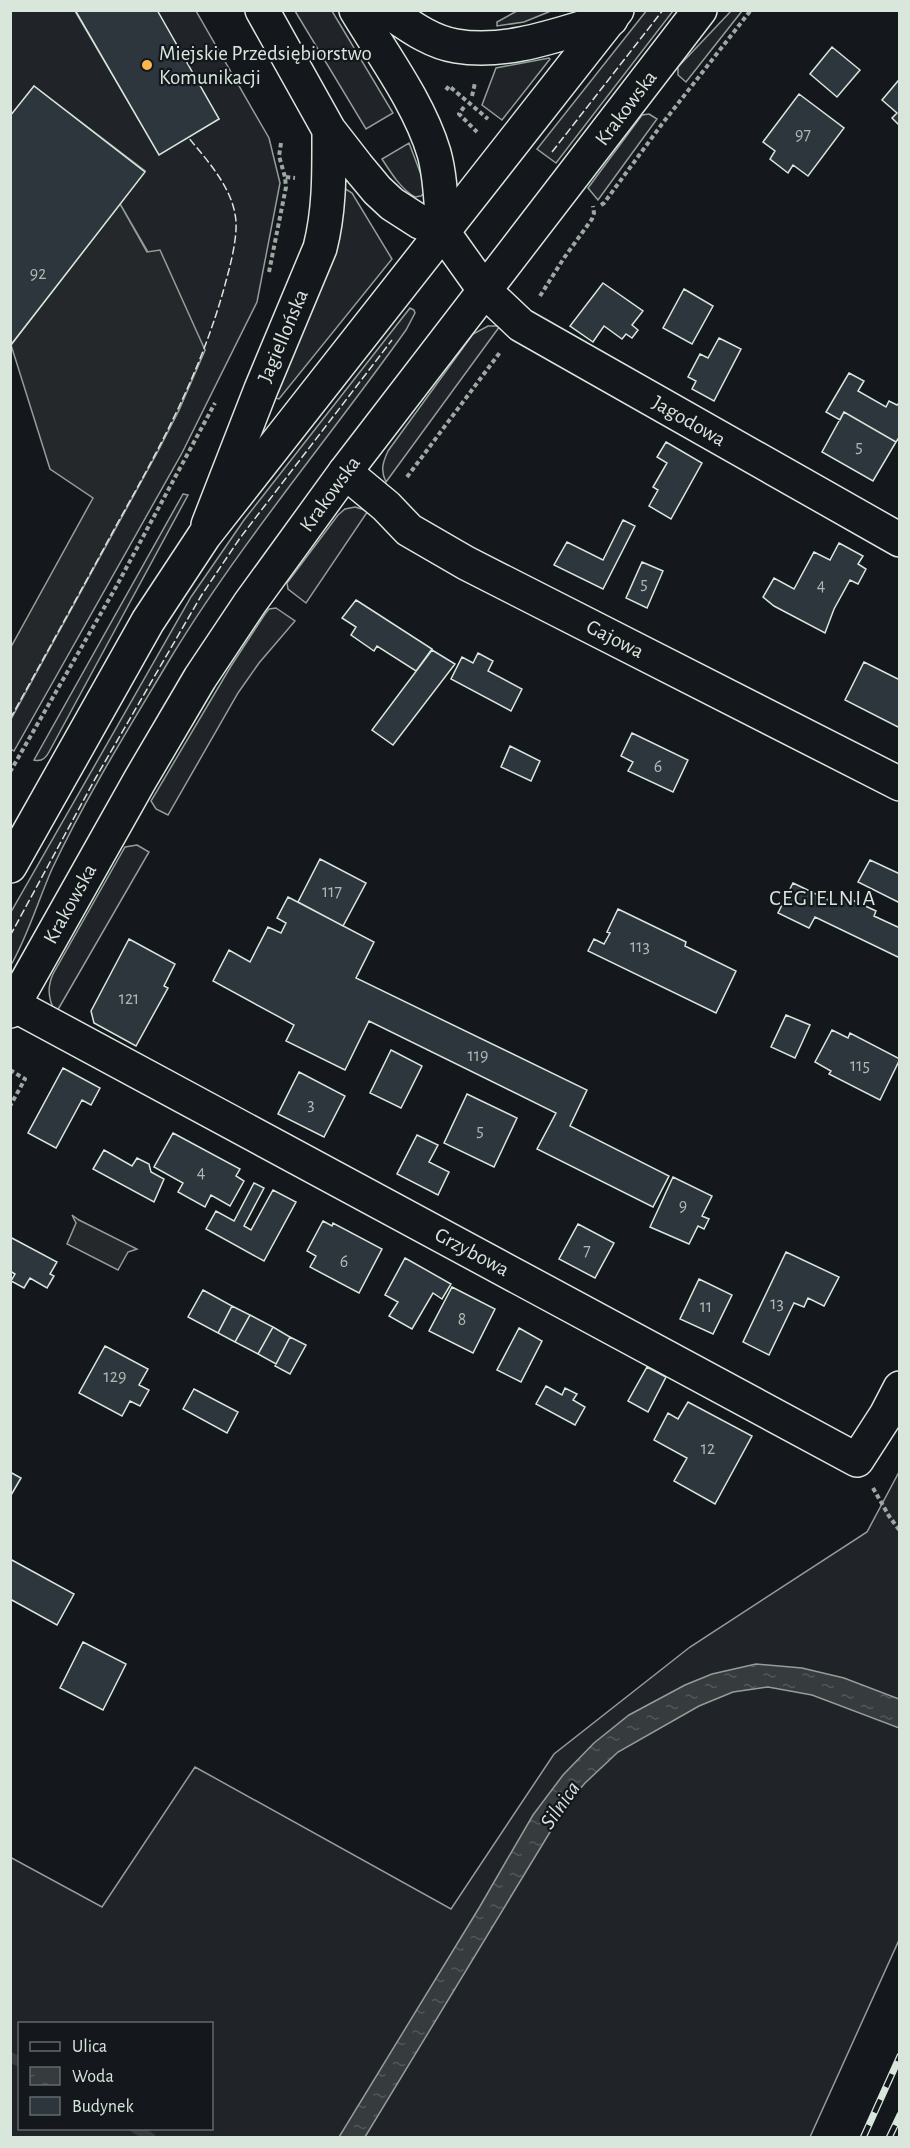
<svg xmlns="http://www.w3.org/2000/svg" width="910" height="2148" font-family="'Alegreya Sans',sans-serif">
<defs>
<pattern id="water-ripples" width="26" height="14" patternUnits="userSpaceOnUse" patternTransform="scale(1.5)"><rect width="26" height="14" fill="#363b3e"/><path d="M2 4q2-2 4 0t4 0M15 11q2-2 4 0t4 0" fill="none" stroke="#525759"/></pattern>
</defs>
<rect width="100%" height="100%" fill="#14181c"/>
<!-- grass -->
<path fill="#202428" stroke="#939e99" stroke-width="1.5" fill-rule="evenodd" d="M647 10 673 11 556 163 537 149Z
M732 10 742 11 686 82 678 75V67Z
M11 11H75L159 154 219 119 157 11H196L269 138 280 183 257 302 182 453 14 751 11 749V719L158 451 179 410 205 350 120 204 145 171 34 86 11 116Z
M295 11H332L393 113 366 129Z
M517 11V10L551 11 524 22 497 26V22Z
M549 58 550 59 502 120 482 105 496 68Z
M649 114 657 119 598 200 588 188 642 115Z
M409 143 423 180 424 193 421 196 415 197C401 189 391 173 382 159Z
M344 188 352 193 392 259 279 399 275 398 274 394 294 353 319 291Z
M410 308 414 310 415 313 406 330C328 440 240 543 170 659 129 728 86 797 52 869 38 901 28 935 11 965V912L191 597 244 520Z
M488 326H500L386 482C380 470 383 462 388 451L473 334Z
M183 494 188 495 49 752C46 758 41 762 34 760Z
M355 507 368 511 306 603 288 589 287 583 338 515 345 509Z
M276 608 295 621 259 663 238 693 168 815 156 809 151 801 231 666 265 614 269 609Z
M137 845 149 852 56 1013C48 1000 47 987 53 974L125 847Z
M899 1472V1940L810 2137H11L10 1857 102 1907 195 1767 451 1909 554 1754 690 1647 867 1532ZM20 2024H212V2128H20Z"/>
<!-- parking -->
<path fill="#24282b" stroke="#939e99" stroke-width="1.5" d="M120 204 147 252 160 250 205 350 179 410 158 451 11 719V647L93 498 50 469 11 345Z
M72 1215 79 1220 137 1249 128 1252 118 1270 67 1244 76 1223Z"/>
<!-- water -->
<path fill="url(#water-ripples)" stroke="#939e99" stroke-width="1.5" d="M756 1664 802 1668 844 1678 899 1699V1728L812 1695 768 1687 733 1692 699 1706 618 1752 585 1783 567 1804 365 2137H339L479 1908 533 1815 563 1775 594 1743 629 1715 685 1685 712 1674Z"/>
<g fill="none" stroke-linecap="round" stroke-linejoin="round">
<!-- stream -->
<path stroke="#363b3e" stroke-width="10" d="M10 2057 20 2062
M135 2128 151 2138"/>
</g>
<!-- building -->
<path fill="#2c363c" stroke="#d8e6dc" stroke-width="1.5" d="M75 10H157L219 119 159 155Z
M832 47 860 70 837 97 810 74Z
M898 81 900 82V126L892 118 897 113 882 100Z
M34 86 145 172 10 346V116Z
M799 94 844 128 808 176 793 165 788 173 770 159 775 151 763 142Z
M603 283 643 311 632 325 638 330 632 338 626 334 622 339 604 326 593 342 570 326Z
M684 289 713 306 692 344 663 328Z
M719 338 741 349 714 401 692 389 696 381 688 377 700 354 708 358Z
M849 373 864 381 858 391 886 407 889 401 897 405 900 402V436L896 442 844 412 840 420 826 412Z
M844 412 896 442 873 481 822 452Z
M666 442 702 463 671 519 649 506 658 490 653 487 667 463 657 457Z
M623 520 635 526 603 589 554 565 567 542 603 560Z
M839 543 863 556 858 564 866 569 858 584 850 580 834 609 825 633 774 606 763 597 774 578 794 589 814 552 830 560Z
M642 562 663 571 647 608 626 598Z
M356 600 432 649 416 671 377 646 374 651 351 635 356 627 342 618Z
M432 650 455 664 393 745 372 730Z
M478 653 493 661 488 671 522 689 511 711 451 679 462 657 473 663Z
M864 662 900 680V728L845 700Z
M632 733 688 760 673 792 628 771 633 762 621 756Z
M510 746 540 761 531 781 501 767Z
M320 859 366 883 343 926 298 902Z
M870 860 900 874V903L858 882Z
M793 883 841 906 846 897 876 911 874 916 900 928V958L815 917 809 928 778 913Z
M288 897 374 942 356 978 587 1090 570 1126 669 1176 653 1207 537 1149 556 1113 369 1021 345 1070 286 1041 294 1025 213 981 229 950 250 962 268 927 281 933 286 923 277 918Z
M618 909 686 942 685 946 736 971 716 1013 588 951 594 939 604 944 610 933 607 932Z
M129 939 175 964 164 986 168 988 136 1046 94 1023 91 1011Z
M786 1015 810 1025 795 1058 771 1047Z
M832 1030 848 1038 850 1033 900 1059 880 1100 829 1074 831 1071 815 1062Z
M391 1050 422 1066 401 1108 370 1093Z
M63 1068 100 1088 91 1105 82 1100 56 1148 28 1133Z
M299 1072 345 1096 324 1137 278 1114Z
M467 1094 517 1118 494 1167 444 1143Z
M173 1133 240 1169 236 1176 244 1181 230 1206 211 1195 205 1207 178 1192 183 1183 154 1167Z
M417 1135 438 1145 429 1162 449 1172 438 1195 397 1174Z
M104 1150 132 1166 137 1158 149 1164 151 1172 164 1179 154 1202 93 1169Z
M673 1177 712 1196 702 1216 709 1219 704 1229 698 1226 689 1244 650 1227Z
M254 1183 264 1188 244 1226 251 1230 273 1190 296 1202 264 1261 206 1229 216 1211 234 1221Z
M323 1221 332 1226 333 1223 382 1249 359 1293 310 1267 316 1256 307 1251Z
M578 1224 614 1243 595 1278 559 1259Z
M10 1237 57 1262 50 1274 54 1276 47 1288 30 1278 24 1288 11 1281 15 1274 10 1271Z
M786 1252 839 1277 824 1306 808 1298 804 1307 794 1303 769 1355 743 1342Z
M405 1258 451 1284 442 1299 433 1293 412 1329 389 1316 398 1302 385 1295Z
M699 1279 732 1295 713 1334 680 1319Z
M452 1287 495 1309 473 1353 429 1331Z
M203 1290 232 1306 218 1333 188 1317Z
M232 1306 250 1315 235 1342 218 1333Z
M250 1315 273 1327 258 1354 235 1342Z
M273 1327 290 1337 276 1364 258 1354Z
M519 1328 542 1341 521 1382 497 1370Z
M290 1337 306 1345 290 1374 275 1366Z
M105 1346 148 1369 139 1385 149 1390 140 1406 130 1401 122 1416 79 1393Z
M647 1367 666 1377 648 1412 628 1401Z
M546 1386 562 1395 565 1388 577 1394 573 1400 585 1407 575 1425 536 1404Z
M194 1389 238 1412 227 1433 183 1409Z
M688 1402 752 1436 715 1504 674 1481 687 1458 654 1440 668 1413 678 1419Z
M10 1472 21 1478 10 1497Z
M10 1559 74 1594 57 1625 10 1599Z
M83 1642 126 1664 103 1710 60 1688Z"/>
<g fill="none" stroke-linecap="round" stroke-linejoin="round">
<defs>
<path id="street" d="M485 291 521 325 900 540
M345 472 386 506 409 530 466 563 900 784
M14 1005 857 1460 886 1415 900 1388"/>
<path id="secondary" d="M262 10 329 130 357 166 377 190 392 204 420 222 443 232 485 291
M356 10C383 55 419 103 434 153 441 178 441 206 443 232
M386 10C407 24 430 42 456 46 508 55 562 33 611 19
M208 525 261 389 320 248C330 209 329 170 329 130"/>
<path id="primary" d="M10 866 148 621 204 536 617 10
M10 1011 140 780 200 678 250 603 345 472 700 10"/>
</defs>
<!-- street casing -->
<use href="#street" stroke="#d8e6dc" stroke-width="36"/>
<!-- secondary casing -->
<use href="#secondary" stroke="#d8e6dc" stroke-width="36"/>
<!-- primary casing -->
<use href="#primary" stroke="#d8e6dc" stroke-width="36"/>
<!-- path -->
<path stroke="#9da8a2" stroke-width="4" stroke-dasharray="4.5 3" stroke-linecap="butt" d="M446 90 449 86 488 119
M472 96 475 83
M464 107 459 114 477 132
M281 143 279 156 285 177
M601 205 604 203 662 124 751 10
M269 272 286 187 285 177 295 178
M540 296 564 258 592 219 594 213 593 206
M407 477 501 351
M10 772 116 587 215 403
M10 1070 25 1079 10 1106
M873 1488 889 1516 900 1531"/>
<!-- street -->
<use href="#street" stroke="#14181c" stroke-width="33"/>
<!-- secondary -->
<use href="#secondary" stroke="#14181c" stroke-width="33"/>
<!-- primary -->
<use href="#primary" stroke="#14181c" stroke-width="33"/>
<defs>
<path id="rail" d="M863 2138 900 2056
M889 2138 900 2115"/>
</defs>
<!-- rail casing -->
<use href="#rail" stroke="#d8e6dc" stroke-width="7"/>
<!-- rail -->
<use href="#rail" stroke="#14181c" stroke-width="4.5" stroke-dasharray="14" stroke-linecap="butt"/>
<!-- fence -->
<path stroke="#d8e6dc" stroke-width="1.5" stroke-dasharray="8 3" stroke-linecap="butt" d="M552 152 663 10
M10 719C46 654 82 589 117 524 161 446 203 368 226 281 231 263 239 232 235 214 230 185 206 159 188 137
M10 936 95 779 201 596 240 538 392 340"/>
</g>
<!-- markers -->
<circle fill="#ffb74d" stroke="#14181c" stroke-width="2" cx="147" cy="65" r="6"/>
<g text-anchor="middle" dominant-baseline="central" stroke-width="4.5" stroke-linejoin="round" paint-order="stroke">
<!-- number labels -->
<g font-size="18" fill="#adbab4">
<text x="803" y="135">97</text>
<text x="38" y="274">92</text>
<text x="859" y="447">5</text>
<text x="644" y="584">5</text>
<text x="821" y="586">4</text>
<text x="658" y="767">6</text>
<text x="332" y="892">117</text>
<text x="640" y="947">113</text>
<text x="129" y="999">121</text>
<text x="478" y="1056">119</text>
<text x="860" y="1066">115</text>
<text x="311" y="1105">3</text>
<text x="480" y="1131">5</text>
<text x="201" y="1173">4</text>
<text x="683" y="1206">9</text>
<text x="587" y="1251">7</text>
<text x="344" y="1262">6</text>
<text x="777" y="1304">13</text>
<text x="706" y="1307">11</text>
<text x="462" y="1320">8</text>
<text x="115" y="1377">129</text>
<text x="708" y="1449">12</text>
</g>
<!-- poi labels -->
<g font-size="21" fill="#d8e6dc" stroke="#14181c" text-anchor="start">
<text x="159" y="53">Miejskie Przedsiębiorstwo<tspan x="159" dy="24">Komunikacji</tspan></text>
</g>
<!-- street labels -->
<g font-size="21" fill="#d8e6dc" stroke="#14181c">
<text transform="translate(626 108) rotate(-53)">Krakowska</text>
<text transform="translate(283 336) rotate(-67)">Jagiellońska</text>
<text transform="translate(689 421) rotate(30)">Jagodowa</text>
<text transform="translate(330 494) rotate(-54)">Krakowska</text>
<text transform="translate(615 639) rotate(27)">Gajowa</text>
<text transform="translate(70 904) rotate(-61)">Krakowska</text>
<text transform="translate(472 1252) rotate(28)">Grzybowa</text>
</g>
<!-- neighbourhood labels -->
<g font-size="22" letter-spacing="1.5" fill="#d8e6dc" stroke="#14181c">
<text x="823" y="898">CEGIELNIA</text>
</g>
<!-- water labels -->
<g font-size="22" font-style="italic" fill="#d8e6dc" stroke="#14181c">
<text transform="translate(560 1805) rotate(-55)">Silnica</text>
</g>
</g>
<!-- border -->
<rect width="910" height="2148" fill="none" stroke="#d8e6dc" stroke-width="24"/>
<!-- legend -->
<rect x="18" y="2022" width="195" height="108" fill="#14181c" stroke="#626a69" stroke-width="1.5"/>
<rect x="30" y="2042" width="30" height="9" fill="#14181c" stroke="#626a69" stroke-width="1.5"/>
<text x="72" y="2052" font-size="18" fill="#d8e6dc">Ulica</text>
<rect x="30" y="2067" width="30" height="18" fill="url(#water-ripples)" stroke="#626a69" stroke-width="1.5"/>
<text x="72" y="2082" font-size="18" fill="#d8e6dc">Woda</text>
<rect x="30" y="2097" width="30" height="18" fill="#2c363c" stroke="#626a69" stroke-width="1.5"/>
<text x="72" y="2112" font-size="18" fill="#d8e6dc">Budynek</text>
</svg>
